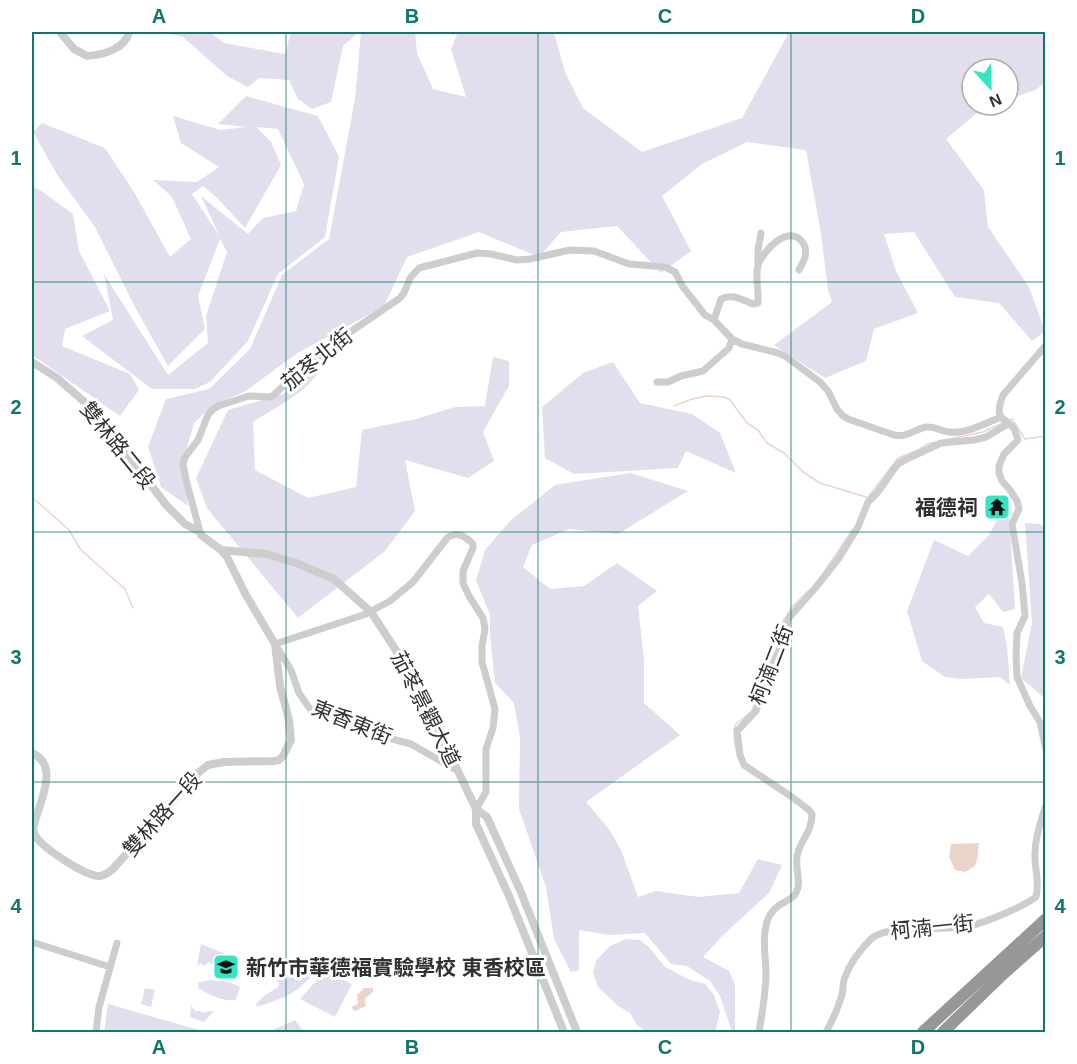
<svg xmlns="http://www.w3.org/2000/svg" width="1077" height="1064" font-family="Helvetica,'Noto Sans TC',sans-serif">
<rect width="100%" height="100%" fill="#fff"/>
<!-- green -->
<path fill="#e3deed" fill-rule="evenodd" d="M161 32H210L224 43 285 54 291 32H359L343 46 331 102 312 109 298 99 289 80 259 78 248 87 227 76 183 37Z
M361 32H415L417 53 433 89 466 97 451 49 458 32H554L565 72 583 108 642 152 742 118 787 36 785 32H1045V83L1035 90 1008 100V69H972V105H996L978 112 946 139 984 190 988 227 1029 287 1045 331 1032 341 999 303 955 297 914 232 884 234 896 271 918 313 874 329 866 361 825 378 774 345 832 302 828 290 821 234 806 150 747 142 702 164 662 196 691 251 661 273 617 226 561 232 539 257 479 232 407 257 384 306 296 354 246 391 212 406 194 423 182 465 188 506 161 487 148 447 166 399 209 389 250 349 282 275 329 239 355 99Z
M246 96 318 116 339 157 325 237 278 274 248 341 210 382 195 389H152L82 336 113 320 104 274 168 375 208 343 206 316 227 252 220 239 198 296 205 329 168 366 136 309 95 227 58 176 33 132 42 123 105 148 134 192 170 257 191 239 172 197 153 180 197 182 219 167 181 143 173 116 221 130 246 127 218 124ZM256 127 278 129 304 184 296 211 263 218 248 234 201 196 220 237 192 194 203 186 216 197 245 228 281 165 271 142Z
M32 187 40 190 73 214 79 251 110 311 65 329 62 346 130 374 139 390 120 416 32 355Z
M493 357 509 361V386L483 432 494 461 468 478 405 460 415 511 385 551 298 618 207 508 196 478 228 410 283 394 314 370H318C316 387 268 412 253 422L255 470 308 498 356 487 362 430 416 419 455 407 485 406Z
M613 362 640 403 692 414 720 433 736 473 686 451 678 468 574 474 545 458 542 407 583 373Z
M630 473 688 491 618 534 569 529 532 545 523 567 550 589 584 586 617 563 657 591 638 606 644 660V703L680 735 586 802 609 829 621 850 638 897 656 891 699 897 739 893 758 859 782 865 769 893 722 936 703 957 729 971 735 985V1032H732L720 996 710 981 687 966 671 964 645 933 610 935 579 930V970L571 972 554 939 546 887 519 809 520 738 514 703 495 683 490 635V615L476 580 485 550 510 521 555 485Z
M1002 511 1009 512 1015 609 1003 612 989 594 975 607 984 623 1003 627 1007 647 1010 685 1000 677 962 679 945 677 922 661 907 611 934 540 968 556 989 535Z
M1025 523 1041 524 1046 533 1045 697H1043L1021 678 1032 623Z
M626 939 640 940 649 947 665 967 690 980 705 984 714 995 720 1012 716 1029 713 1032H646L637 1025 630 1013 618 1006 598 987 593 973 596 961 610 946Z
M201 944 228 955 233 961V970L226 965 222 967 219 963 213 965 209 962 204 966 201 963 197 966Z
M300 968 311 976C296 995 280 999 257 1007L256 1004 264 996 278 987 279 982 275 979 291 972 295 974Z
M325 971 352 984 335 1017 300 999Z
M211 980 229 982 240 987 236 1000C221 1001 211 996 198 988L199 982Z
M145 988 155 990 151 1007 141 1004Z
M108 1004 206 1032H104Z
M191 1005 195 1011H200L204 1013 209 1011H214L204 1022 190 1017Z
M295 1020 304 1032H268Z"/>
<!-- water -->
<path fill="#edd4cb" d="M979 843 978 855 975 866 965 872 955 870 949 857 951 844Z
M364 988H373V992L365 998 366 1006 355 1011 353 1010 352 1007 358 1004 357 995Z"/>
<g fill="none" stroke-linecap="round" stroke-linejoin="round">
<!-- stream -->
<path stroke="#edd4cb" stroke-width="1.5" d="M674 406 692 399 707 396 724 397 730 400 747 423 758 430 767 443 784 453 803 472 820 483 866 497
M1009 420 1012 419 1025 439 1046 436
M949 439 983 432 1004 422
M32 497 69 530 81 550 125 589 133 608
M866 500 898 458 918 450 927 444 936 442
M824 572 853 529
M787 615 792 607 809 590
M779 638 782 624 784 619
M734 729 736 724 752 711 760 686
M734 737 736 750"/>
<!-- minor -->
<path stroke="#cdcdcd" stroke-width="7" d="M758 265V250L761 233
M714 320 721 299C732 293 742 300 753 304L758 303C759 291 755 276 758 265 764 249 790 223 803 243 806 247 806 252 805 257 804 261 801 266 799 270
M1046 345 1003 395 1000 404 999 412 1001 417 1014 428 1018 440 1004 454 999 466V473L1002 481 1010 490 1017 501 1019 509 1012 524 1022 583 1025 616 1017 633 1016 655 1017 677 1030 706 1040 722 1046 750
M657 382H668L681 376 703 371 729 348 732 339
M200 532 186 480 183 464 185 457 198 440 208 415 212 410 218 406 249 396 270 397 274 395 290 379 343 337 400 298 404 293 410 278 419 268 477 253 491 254 517 260 530 259 570 250 594 251 629 264 665 267 675 272 683 287 705 315 714 320 732 339 742 344 778 353 785 356 820 382 828 391 837 409 843 416 848 419 894 435C907 438 915 429 926 427 935 426 942 432 950 432 966 434 986 423 1001 417
M458 771 411 744 392 739 353 719 316 712 310 709 299 693 291 670 275 644 366 614 390 601 413 582 448 537C458 531 466 537 473 544V548L463 571V583L469 596 483 618 485 629 482 646V662L495 709 493 728 486 749V792L476 809
M32 942 110 967
M96 1032 99 1007 117 943
M759 1032C762 1013 766 993 766 973 766 957 762 941 766 926 768 915 774 907 785 902 789 899 793 898 796 893 802 883 795 869 797 857 799 840 812 834 812 814L809 810 792 797 744 765 740 755 737 731 756 711 765 681 780 648 788 619 816 587 839 558 858 527 868 502 878 492 894 469 899 463 909 458 941 443 974 440 986 437 1008 424
M826 1032C833 1020 838 1008 842 995 843 989 843 982 845 977 850 963 861 949 871 939 886 924 947 931 969 926 985 923 1024 906 1036 897 1040 883 1035 871 1035 858 1034 840 1041 821 1046 805"/>
<!-- tertiary -->
<path stroke="#cdcdcd" stroke-width="8" d="M60 32 74 49 87 56C103 55 125 49 129 32
M32 362 57 378 88 405 103 422 167 506 185 524 200 532 201 535 221 550 227 557 246 595 275 644 280 686 289 720 291 740 283 756 279 760 274 761 224 762 208 765 198 773 112 870C107 873 104 876 99 876 85 876 45 849 37 838 34 835 34 833 33 829 37 806 62 766 32 753
M221 550 266 554 296 563 334 579 371 612 414 678 476 809V824L509 896 564 1032
M476 809 487 817 520 890 577 1032"/>
<!-- motorway -->
<path stroke="#979797" stroke-width="12" d="M923 1032 1046 919
M943 1032 1002 975 1046 936"/>
</g>
<!-- grid -->
<path fill="none" stroke="#0f766e" stroke-width="1.5" stroke-opacity="0.55" d="M286 32V1032M538 32V1032M791 32V1032M32 282H1046M32 532H1046M32 782H1046"/>
<!-- icons -->
<defs>
<symbol id="temple-square" viewBox="-11 -11 22 22"><rect x="-9" y="-9" width="18" height="18" rx="4" fill="#34e5c2" stroke="#fff"/><path d="M0-6L5-2H3V0L6.5 2.5H4V6H1.5V3h-3V6H-4V2.5H-6.5L-3 0V-2H-5Z" fill="#111"/></symbol>
<symbol id="school-square" viewBox="-11 -11 22 22"><rect x="-9" y="-9" width="18" height="18" rx="4" fill="#34e5c2" stroke="#fff"/><path d="M0-5L7-2L0 1L-7-2ZM-4 1L0 2.5L4 1V4Q0 6-4 4Z" fill="#111"/></symbol>
</defs>
<g fill-rule="evenodd">
<use href="#temple-square" x="982" y="492" width="30" height="30"/>
<use href="#school-square" x="211" y="952" width="30" height="30"/>
</g>
<g text-anchor="middle" dominant-baseline="central" stroke-width="6" stroke-linejoin="round" paint-order="stroke">
<!-- street labels -->
<g font-size="21" fill="#303030" stroke="#fff">
<text transform="translate(317 359) rotate(-39)">茄苳北街</text>
<text transform="translate(118 445) rotate(51)">雙林路二段</text>
<text transform="translate(771 665) rotate(-69)">柯湳二街</text>
<text transform="translate(426 709) rotate(63)">茄苳景觀大道</text>
<text transform="translate(352 722) rotate(22)">東香東街</text>
<text transform="translate(162 814) rotate(-48)">雙林路一段</text>
<text transform="translate(932 927) rotate(-6)">柯湳一街</text>
</g>
<!-- poi labels -->
<g font-size="21" font-weight="bold" fill="#303030" stroke="#fff" text-anchor="end">
<text x="978" y="507">福德祠</text>
<text x="246" y="967" text-anchor="start">新竹市華德福實驗學校 東香校區</text>
</g>
</g>
<!-- border -->
<rect width="1077" height="1064" fill="none" stroke="#ffffff" stroke-width="66"/>
<!-- north arrow -->
<g transform="translate(990 87) rotate(158)"><circle r="28" fill="#ffffff" stroke="#acacac" stroke-width="1.5"/>
<path d="M0-4.5L10 22L0 15L-10 22Z" fill="#34e5c2"/>
<text y="-9" font-size="16" font-weight="bold" text-anchor="middle" fill="#303030">N</text>
</g>
<rect x="33" y="33" width="1011" height="998" fill="none" stroke="#0f766e" stroke-width="2"/>
<g font-size="20" text-anchor="middle" font-weight="bold" fill="#0f766e">
<text x="159" y="23">A</text>
<text x="412" y="23">B</text>
<text x="665" y="23">C</text>
<text x="918" y="23">D</text>
<text x="16" y="165">1</text>
<text x="1060" y="165">1</text>
<text x="16" y="414">2</text>
<text x="1060" y="414">2</text>
<text x="16" y="664">3</text>
<text x="1060" y="664">3</text>
<text x="16" y="913">4</text>
<text x="1060" y="913">4</text>
<text x="159" y="1054">A</text>
<text x="412" y="1054">B</text>
<text x="665" y="1054">C</text>
<text x="918" y="1054">D</text>
</g>
</svg>
